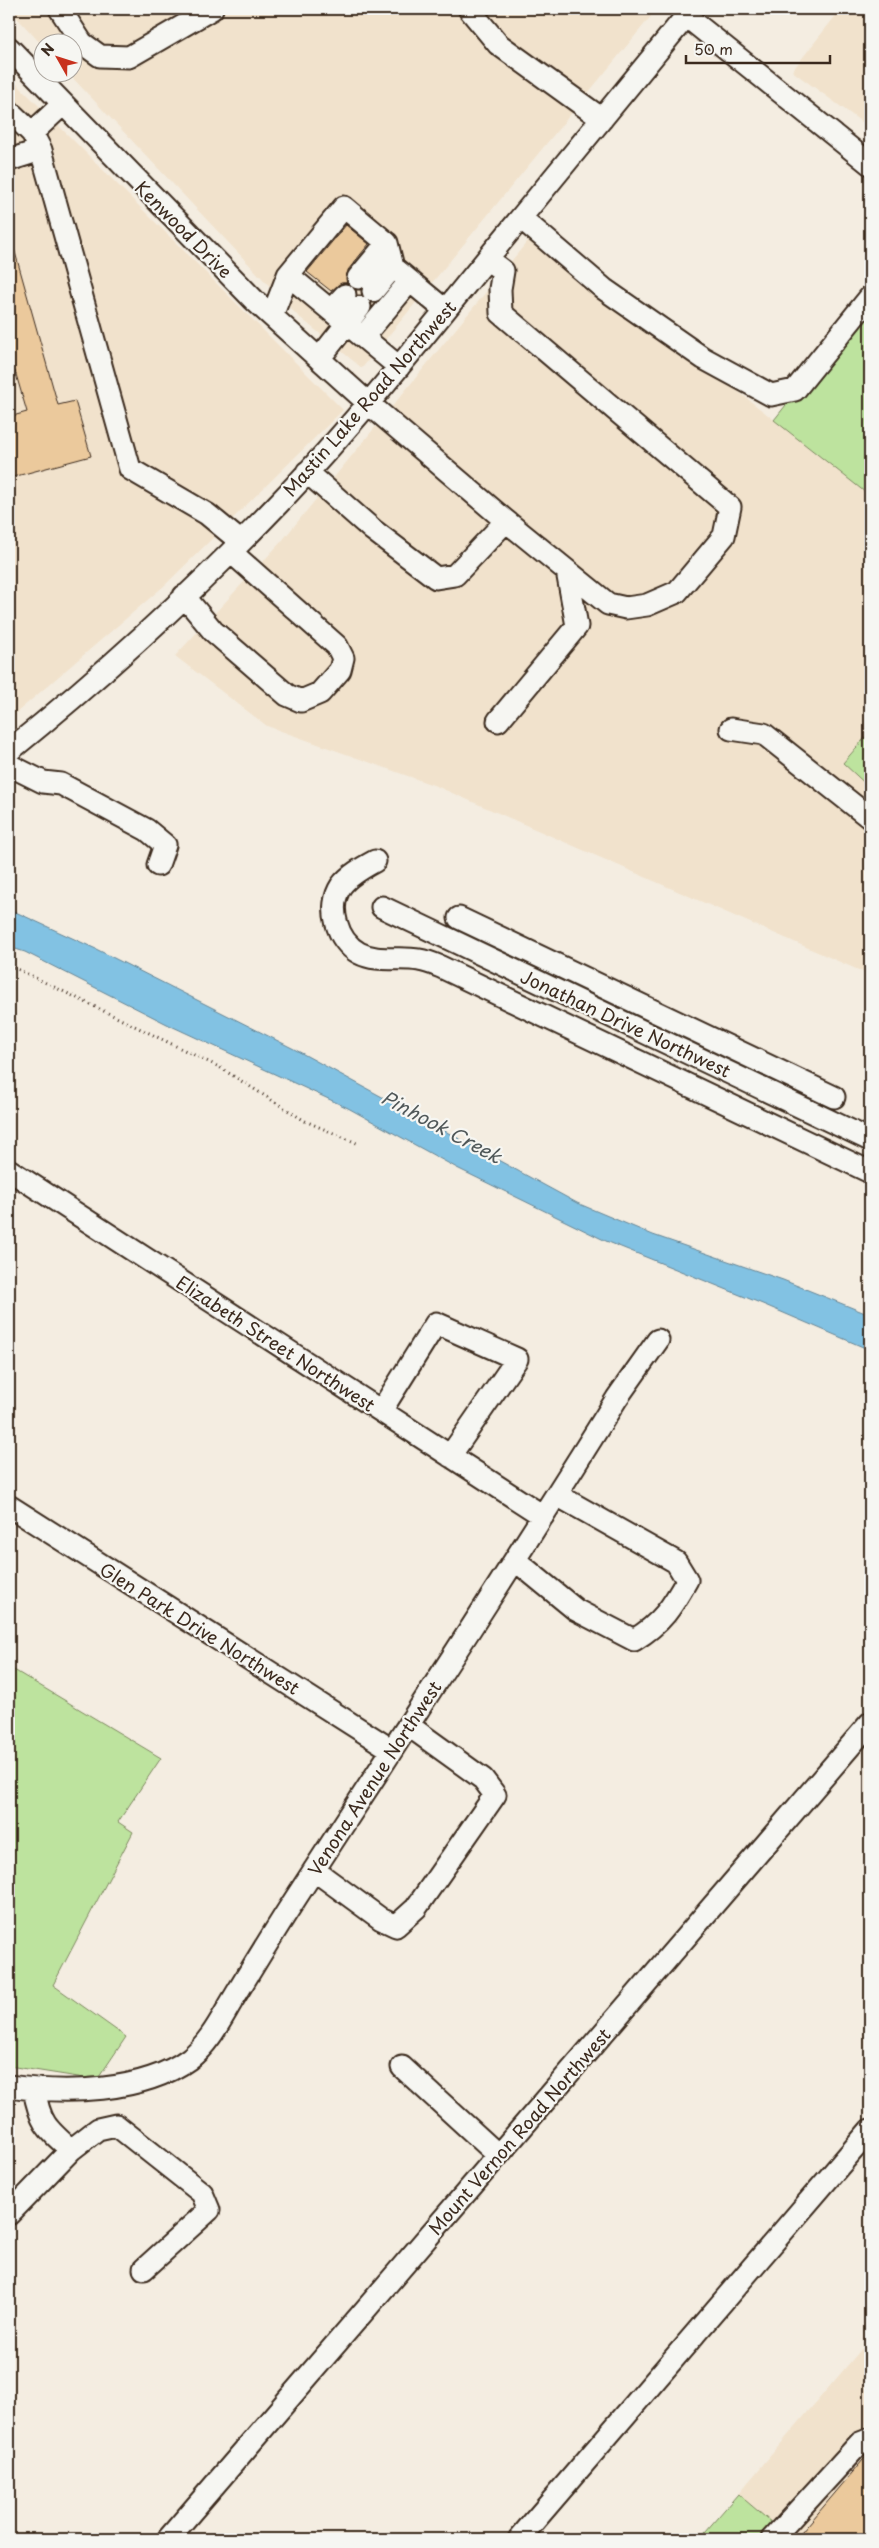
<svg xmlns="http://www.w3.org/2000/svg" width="879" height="2548" font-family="'Playpen Sans',sans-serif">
<rect width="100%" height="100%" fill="#f4ede1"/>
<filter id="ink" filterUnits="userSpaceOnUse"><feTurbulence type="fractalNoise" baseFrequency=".02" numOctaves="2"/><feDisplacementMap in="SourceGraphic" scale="10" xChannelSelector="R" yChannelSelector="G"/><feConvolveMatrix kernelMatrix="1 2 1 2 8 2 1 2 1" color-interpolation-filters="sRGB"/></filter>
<g filter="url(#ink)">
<!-- built -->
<path fill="#f1e2cc" d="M9 9H657L362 368 297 315 68 73 72 72V42H42V45Z
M841 9H870V128L792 71Z
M9 76 343 410 165 585 9 719Z
M536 231 870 496V732L843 763 870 788V975L436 786 267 726 175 656 281 542Z
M870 2339V2539H758L771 2522 738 2494Z"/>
<!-- green -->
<path fill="#bde39e" stroke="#7c865e" d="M870 300V496L774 420Z
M870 732V788L843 763Z
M9 1667 161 1758 118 1822 133 1832 53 1985 126 2037 97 2080 9 2066Z
M738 2494 772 2523 758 2539H699Z"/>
<!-- water -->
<path fill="#82c2e3" stroke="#668594" d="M9 909 96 949 294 1049 577 1203 653 1235 783 1280 870 1315V1350L765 1305 606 1241 457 1168 348 1108 171 1026 25 952 9 947Z"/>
<!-- building -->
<path fill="#ebc99c" stroke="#3b2a1e" d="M346 225 369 244 348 270 347 283H341L331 291 307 272Z
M9 245H13L58 405 75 401 91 456 9 478V417L27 412 15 371 9 373Z
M870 2452V2539H796L869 2453Z"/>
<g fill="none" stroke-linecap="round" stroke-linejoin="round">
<defs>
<path id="minor" d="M60 9 82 43 100 56 129 57 212 9
M469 9 498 44 602 119
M686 16 870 164
M9 48 254 300 368 403 506 521 608 604 626 608 647 605 677 592 724 536 730 507 501 313 500 289 503 271 487 259
M9 111 32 133 63 104
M32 133 41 150 130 469 207 514 241 542
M9 160 41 150
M521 218 604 289 703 358 771 395 795 390 870 297
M288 275 399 367
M358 278 387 243
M373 291 393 267
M331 310 345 295
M272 316 288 275 344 207 387 243 393 267 445 310
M363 337 409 282
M319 359 360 307
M307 472 373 530 436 578 455 575 506 521
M184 596 213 631 287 695 301 701 320 693 340 670 343 658 337 646 231 552
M498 721 577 626 567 571
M731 729 764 734 870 818
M9 751C103 675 194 592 278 504 347 432 410 354 473 276 546 187 619 98 692 9
M9 765 43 782 61 784 147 830 165 845 158 865
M375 861C364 867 349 875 341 886 327 907 337 941 359 953 378 963 399 956 419 960 427 961 434 964 441 967L870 1172
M382 907 870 1140
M459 918 834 1097
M9 1170 543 1516
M381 1411 436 1323 517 1359 450 1456
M9 1506 392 1750
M515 1560 576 1610 634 1640C662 1623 672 1607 687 1580L676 1562 557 1495
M314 1870 381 1919 396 1926 416 1908 495 1795 483 1779 408 1725
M402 2067 498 2155
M9 2086C64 2094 142 2093 189 2059 210 2043 222 2017 235 1996 254 1965 272 1935 292 1904 401 1736 511 1569 617 1398L658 1340
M34 2089C40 2123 46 2128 71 2150
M9 2214 71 2150 98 2129 116 2125 202 2193 209 2210 144 2269
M168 2539 870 1723
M519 2539 870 2130
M772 2539 860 2443 870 2439"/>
</defs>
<!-- minor casing -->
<use href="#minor" stroke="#3b2a1e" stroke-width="25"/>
<!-- path -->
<path stroke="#3b2a1e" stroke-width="3" stroke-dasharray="1 4" stroke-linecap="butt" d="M9 965 219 1067 305 1121 359 1144"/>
<!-- minor -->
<use href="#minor" stroke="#f6f6f2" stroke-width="21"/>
</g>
</g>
<g text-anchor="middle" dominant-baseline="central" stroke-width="4.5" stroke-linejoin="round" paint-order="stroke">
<!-- street labels -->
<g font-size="18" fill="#3b2a1e" stroke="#f6f6f2">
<text transform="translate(184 229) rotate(45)">Kenwood Drive</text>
<text transform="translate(369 398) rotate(-49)">Mastin Lake Road Northwest</text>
<text transform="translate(626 1023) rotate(25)">Jonathan Drive Northwest</text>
<text transform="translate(276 1343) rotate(33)">Elizabeth Street Northwest</text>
<text transform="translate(200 1628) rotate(32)">Glen Park Drive Northwest</text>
<text transform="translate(374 1778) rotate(-57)">Venona Avenue Northwest</text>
<text transform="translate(519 2131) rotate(-49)">Mount Vernon Road Northwest</text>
</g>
<!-- water labels -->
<g font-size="19" font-style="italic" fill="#505859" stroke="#f6f6f2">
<text transform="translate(442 1126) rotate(28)">Pinhook Creek</text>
</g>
</g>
<!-- margin -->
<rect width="879" height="2548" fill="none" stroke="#f6f6f2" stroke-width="30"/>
<rect x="15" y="15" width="849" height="2518" fill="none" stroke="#3b2a1e" stroke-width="2" filter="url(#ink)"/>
<!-- north arrow -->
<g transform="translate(58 58) rotate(309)"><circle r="24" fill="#f6f6f2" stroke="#aba49d"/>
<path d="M0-4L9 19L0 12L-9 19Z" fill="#c8321e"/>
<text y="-8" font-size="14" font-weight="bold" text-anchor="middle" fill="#3b2a1e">N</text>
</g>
<!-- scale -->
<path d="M686 55v8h144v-8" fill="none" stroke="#3b2a1e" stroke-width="2.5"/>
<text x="694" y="55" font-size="15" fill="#3b2a1e" stroke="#f6f6f2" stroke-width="4" paint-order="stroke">50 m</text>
</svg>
